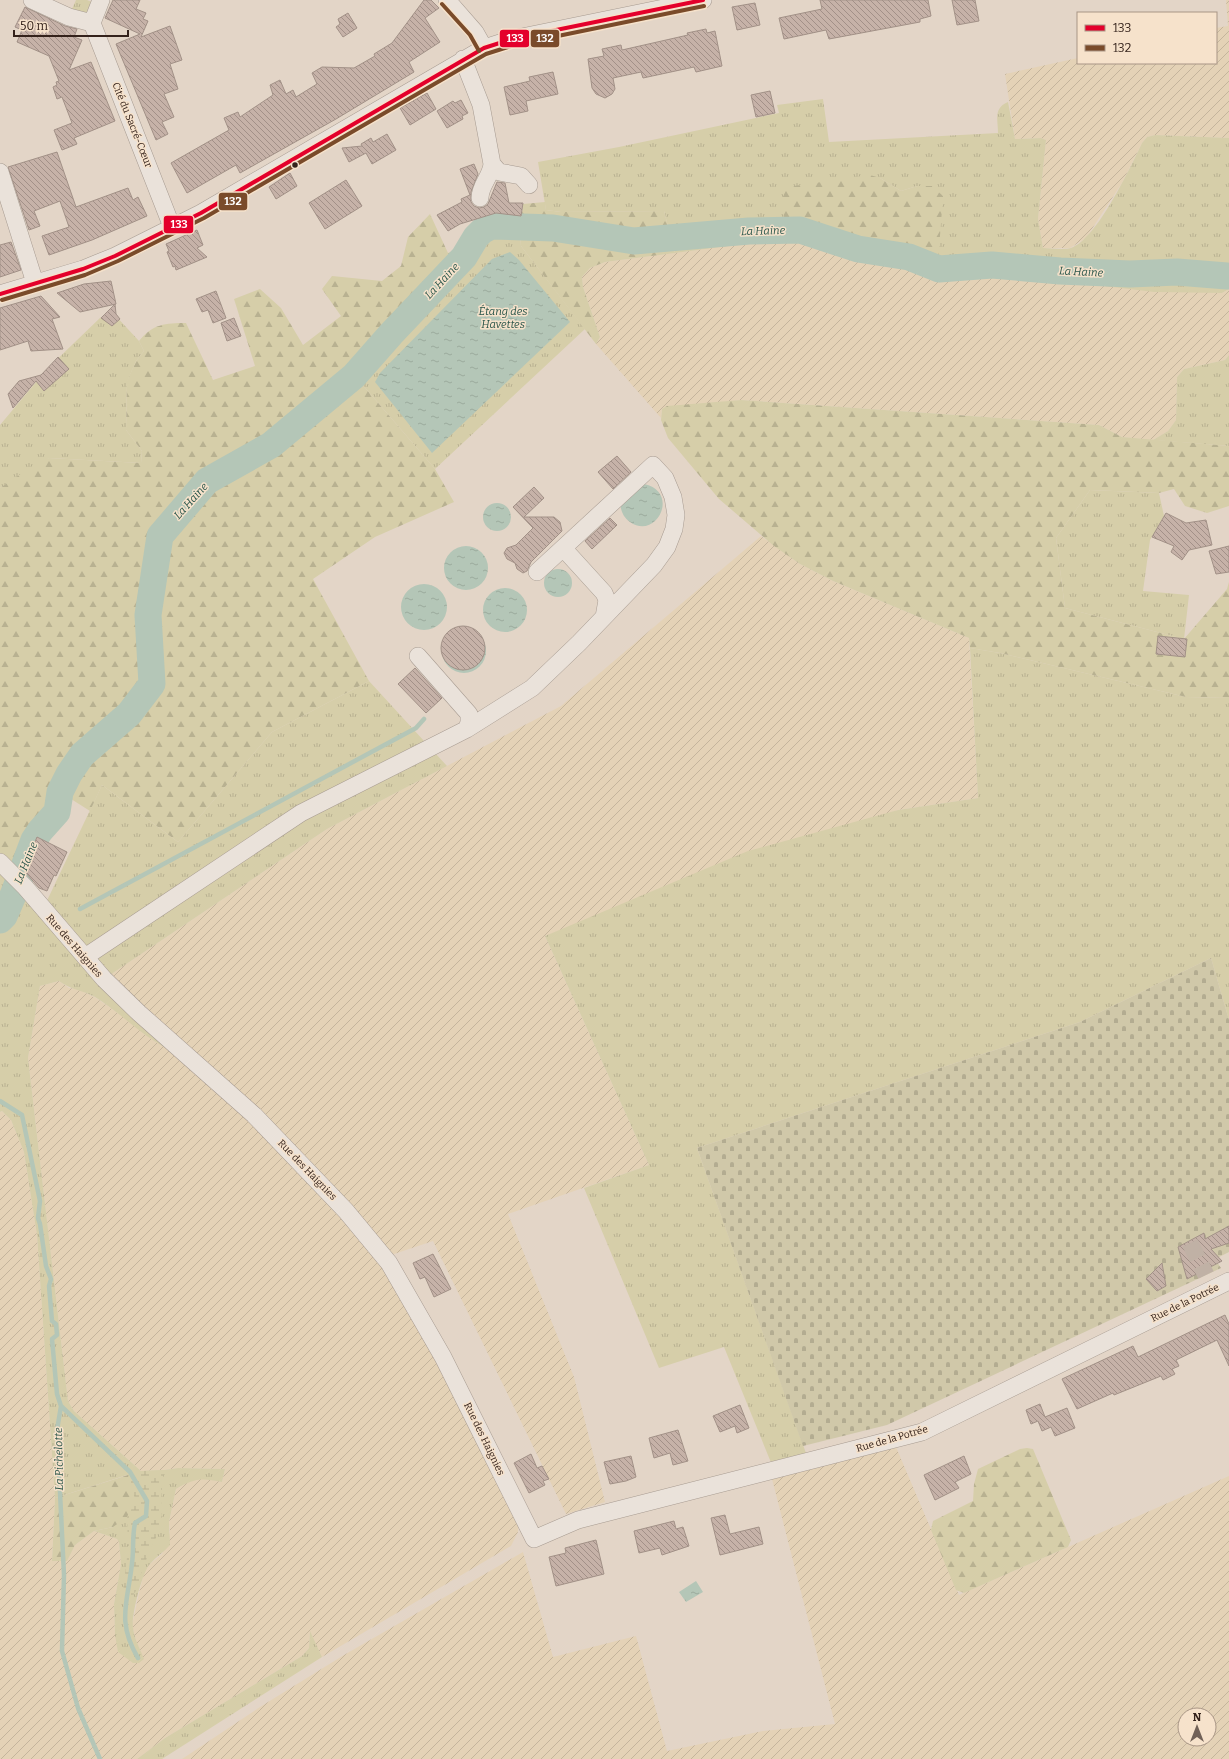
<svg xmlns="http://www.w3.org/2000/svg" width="1229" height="1759" font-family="Bitter,serif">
<defs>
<pattern id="farmland-furrows" width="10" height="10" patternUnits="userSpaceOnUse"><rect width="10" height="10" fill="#e4d2b6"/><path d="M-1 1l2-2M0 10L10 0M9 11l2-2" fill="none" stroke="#c4b49c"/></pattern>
<pattern id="grass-tufts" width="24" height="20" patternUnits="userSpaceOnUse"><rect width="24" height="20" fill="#d6cea9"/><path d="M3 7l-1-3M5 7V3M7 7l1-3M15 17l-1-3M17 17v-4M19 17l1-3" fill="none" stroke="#b8b191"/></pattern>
<pattern id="forest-firs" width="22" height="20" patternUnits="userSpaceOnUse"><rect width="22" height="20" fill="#d6cea9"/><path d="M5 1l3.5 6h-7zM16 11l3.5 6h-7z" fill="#b8b191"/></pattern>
<pattern id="wetland-marsh" width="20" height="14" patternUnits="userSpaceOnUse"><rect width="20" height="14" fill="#d6cea9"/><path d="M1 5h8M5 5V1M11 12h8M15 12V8" fill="none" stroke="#b8b191"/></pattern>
<pattern id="cemetery-stones" width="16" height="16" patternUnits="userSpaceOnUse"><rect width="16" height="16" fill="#d0c8a9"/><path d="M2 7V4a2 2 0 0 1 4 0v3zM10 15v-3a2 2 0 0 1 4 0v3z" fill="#b3ac91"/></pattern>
<pattern id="water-ripples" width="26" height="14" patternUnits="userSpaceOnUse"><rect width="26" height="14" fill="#b4c6b7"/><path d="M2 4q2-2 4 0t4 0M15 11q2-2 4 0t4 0" fill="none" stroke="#9baa9d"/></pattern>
<pattern id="building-back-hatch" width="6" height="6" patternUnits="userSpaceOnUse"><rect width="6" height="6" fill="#c6b2a8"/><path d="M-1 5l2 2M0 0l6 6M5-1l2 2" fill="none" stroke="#a29088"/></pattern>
</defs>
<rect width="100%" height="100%" fill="#e3d5c7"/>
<!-- farmland -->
<path fill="url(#farmland-furrows)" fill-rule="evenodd" d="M1226 0H1229V138L1155 135 1147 137 1142 143 1122 183 1086 238 1070 248H1043L1038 219 1046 140 1040 138 1015 139 1005 74 1078 58V63H1216V28L1228 26Z
M807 240 869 259 890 262 932 274 981 271 1102 285 1222 293 1229 289V355L1225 360 1184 369 1177 377 1176 420 1168 431 1153 440 1122 437 1099 425 741 400 662 409 661 418 596 344 600 337 583 287 582 277 590 268 605 262 766 241Z
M761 536 800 564 833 581 969 638 978 798 898 810 545 936 649 1165 508 1214 574 1377 605 1502 566 1514 433 1241 391 1255 104 979 327 829 561 706Z
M59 981 69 988 78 989 96 998 177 1053 251 1119 374 1252 414 1312 518 1524V1532L511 1546 322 1657 310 1632 309 1648 302 1656 165 1738 137 1759H0V1112L2 1111 11 1120 24 1152 37 1235 55 1498 52 1560H67L75 1545 94 1531 117 1539 119 1542 121 1564 114 1604 115 1635 141 1651 137 1644 132 1625 139 1593 144 1573 150 1564 162 1554 170 1532 169 1522 176 1489 191 1480 204 1478 222 1482 225 1469 178 1468 164 1470 141 1471 74 1411 68 1401 28 1058 40 986Z
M896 1447 959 1595 1229 1476V1759H182L260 1707 344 1655 523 1552 553 1657 636 1636 667 1751 763 1731 835 1724 772 1479ZM1185 1715H1209V1739H1185Z"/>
<!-- grass -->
<path fill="url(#grass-tufts)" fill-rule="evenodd" d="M76 0H87L94 3 89 12 85 15 72 9Z
M823 99 829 142 998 133C998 120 993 108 1008 102L1015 139 1041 138 1046 140 1038 219 1043 248C1051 248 1063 250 1071 248 1097 239 1130 168 1142 143L1147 137 1155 135 1229 138V289L1222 293 1154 292 981 271 932 274 890 262 869 259 807 240 766 241 675 253 664 211 561 212 546 210 538 162 619 147 779 113 777 105ZM880 178 901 191 917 186 938 262 908 254 858 246 789 224Z
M520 232 521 246 585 329 435 469 361 383 452 284 446 277 448 253 488 235Z
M114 314 139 341 144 351 136 361 127 382 126 430 142 451 141 463 49 458 0 488V425L47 369 101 317Z
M1229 355V446L1153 440 1168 431 1176 420 1177 377 1184 369 1225 360Z
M1090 490 1159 493 1164 516 1150 540 1143 591 1189 595 1184 639 1065 608 1056 538Z
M970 648 1000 653 1186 697 1229 698V1020L1211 958 1080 1022 697 1148 807 1456 772 1465 724 1347 659 1368 584 1188 649 1165 545 936 748 851 898 810 978 798Z
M369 681 447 766 327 829 104 979 43 909 102 785 178 842 272 732Z
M0 867 177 1053C145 1040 124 1015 95 997 82 990 71 990 59 981L40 986 28 1058 68 1401 74 1411 141 1471 164 1470 178 1468 225 1469 222 1482C201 1478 195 1478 176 1489L169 1522 170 1545C164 1552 156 1557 150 1564 142 1573 131 1616 133 1627 134 1639 140 1648 144 1659L139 1663H133L118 1652 115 1635 114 1604 121 1564 119 1542 117 1539 94 1531 113 1527 127 1475 55 1498 37 1235 24 1152 11 1120 2 1111 0 1112Z
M310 1631 322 1657 162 1759H137L165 1738 302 1656 309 1648Z"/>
<!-- forest -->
<path fill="url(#forest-firs)" d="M870 175 880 178 901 191 917 186H932L943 196 938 262 908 254 858 246 789 224C779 212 780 201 787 187Z
M545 202 546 210 561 212 664 211 675 253 605 262 590 268 582 277 583 287 600 337 596 344 521 246 520 232 523 204Z
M430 214 448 253 446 277 452 284 361 383 435 469 454 502 375 537 313 579 369 681 272 732 178 842 102 785 90 811 60 792 57 793 55 810 30 840 17 872 0 859V488L40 461 49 458 141 463 142 451 126 430 127 381 136 361 144 351 139 341C153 324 165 323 186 323L213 380 255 366 234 299 260 289 281 308 303 345 341 316 322 289 332 276 382 281 401 266 408 237Z
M741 400 1099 425 1122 437 1229 446V506L1207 513 1185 506 1174 489 1159 493 1090 490 1056 538 1065 608 1184 639 1227 589 1229 582V698L1186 697 1000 653 970 648 969 638 833 581 800 564 774 546 719 499 668 438 661 420 662 409 667 406Z
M1027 1448 1033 1449 1071 1540 1068 1547 964 1593 956 1590 931 1530 933 1521 973 1501 974 1484 978 1469 1020 1449Z
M128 1475 136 1501 127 1517 113 1527 94 1531 75 1545 67 1561H52L55 1498Z"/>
<!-- wetland -->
<path fill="url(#wetland-marsh)" d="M164 1470 161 1498 162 1524 143 1567 136 1591 131 1597 127 1599 123 1592 128 1549 127 1517 136 1501 128 1475 141 1471Z"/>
<!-- cemetery -->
<path fill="url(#cemetery-stones)" d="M1211 958 1229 1020V1252L1215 1259 1221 1268 887 1425 803 1446 697 1148 1080 1022Z"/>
<!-- water -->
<path fill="url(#water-ripples)" d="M510 252 519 260 570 322 432 453 375 382 380 373 492 259Z
M644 484C681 492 656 541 630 522 623 517 621 511 620 503Z
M483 517a14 14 0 1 1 28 0a14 14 0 1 1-28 0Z
M444 568a22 22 0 1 1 44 0a22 22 0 1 1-44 0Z
M544 583a14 14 0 1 1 28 0a14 14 0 1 1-28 0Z
M401 607a23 23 0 1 1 46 0a23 23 0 1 1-46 0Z
M483 610a22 22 0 1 1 44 0a22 22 0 1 1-44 0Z
M442 651a22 22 0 1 1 44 0a22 22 0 1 1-44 0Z
M696 1581 703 1592 686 1602 679 1592Z"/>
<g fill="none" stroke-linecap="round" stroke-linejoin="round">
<!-- stream -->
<path stroke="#b4c6b7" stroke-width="4.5" d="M80 909 416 728 424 719
M0 1101 22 1115 40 1201 38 1218 40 1224 46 1266 51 1279 49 1286 52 1321 56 1324 57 1335 52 1339 57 1394 61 1406 57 1430 64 1575 62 1651 78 1708 100 1759
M61 1406 130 1472 147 1501 146 1516 135 1523C132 1537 134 1549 132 1563 128 1602 116 1621 138 1658"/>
<!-- river -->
<path stroke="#b4c6b7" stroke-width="27" d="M0 920 4 916 14 893 34 840 40 831 57 812 60 792 69 774 82 755 129 714 152 684 148 615 160 536 207 481 271 445 354 376 391 334 464 257 476 237 482 231 491 226 553 228 634 241 749 231 800 230 858 249 909 257 939 269 992 265 1060 271 1130 274 1177 272 1227 276"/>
</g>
<!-- building -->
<path fill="url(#building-back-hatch)" stroke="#a29187" d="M113 0H140L136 9 146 13 143 19 148 21 141 37 170 26 182 60 170 64 178 89 164 94 174 117 162 122 168 134 156 140 116 44 140 34 105 18Z
M424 0H431L439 8 425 18 440 42 409 62 414 72 336 119 240 173 236 165 187 193 171 163 229 130 224 118 238 112 240 117 273 95 270 85 280 80 286 94 293 90 296 97 317 84 312 73 322 67 354 68 375 56 374 54 392 43Z
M820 0H928L931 16 920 19V22L829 39 826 30 784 39 779 18 822 9Z
M952 0H975L979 21 957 25Z
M755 3 760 25 737 30 732 7Z
M25 7 65 26 77 29 74 37 82 40 69 70 91 62 115 121 74 138 77 144 62 150 54 130 72 123 62 97 57 99 53 87 57 85 56 82 59 81 49 56 17 42 22 30 15 27Z
M348 13 357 28 343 37 336 27 340 24 338 19Z
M706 29 707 33 715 31 722 66 696 72 694 67 643 78 641 72 613 78 615 89 612 94 605 98 596 94 592 88 588 59 604 56 602 49 621 45 622 50 688 35 687 33Z
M553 72 558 94 526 101 528 111 510 115 504 87 530 81 529 77Z
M770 91 775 113 756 117 751 95Z
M427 93 436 109 410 125 400 108Z
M461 100 468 113 462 116 463 119 447 128 437 111 453 101 455 103Z
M387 134 396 150 372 164 366 153 349 162 342 148 362 146 361 144 371 138 373 142Z
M57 152 76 207 128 188 133 200 138 197 147 216 92 240 49 255 42 236 69 227 60 201 34 211 40 226 29 230 8 167Z
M474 164 478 174 471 192V202L474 206 479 208 484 207 488 204 497 182 505 183 509 203H523L521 216 496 213 460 224 448 231 437 215 462 202 461 199 470 195 460 169Z
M290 173 297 186 276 199 269 187Z
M346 180 362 206 325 229 309 203Z
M197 230 203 245 197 248 207 257 176 270 175 266 173 267 167 252 169 251 166 244Z
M11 242 21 270 0 277V245Z
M111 281 116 304 80 312 57 293 84 284Z
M216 291 226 318 213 323 208 310 202 312 196 299Z
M41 296 60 317 52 319 63 349 31 351 28 341 0 350V308Z
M115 304 116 314 120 319 112 326 101 318Z
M234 318 241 336 227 341 221 323Z
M58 357 69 369 44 391 36 381 13 408 8 394 19 381 41 375Z
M617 456 631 472 613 489 598 472Z
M534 487 544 498 524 517H554L560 522 562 531 531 562 527 571 523 573 517 569 515 563 507 559 504 553 507 548 516 545 533 528 513 507Z
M1166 513 1186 523 1206 520 1212 545 1189 550 1182 560 1171 552 1174 546 1152 537Z
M610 518 617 525 592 549 585 541Z
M1229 546V572L1216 574 1209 551Z
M441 648a22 22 0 1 1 44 0a22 22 0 1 1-44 0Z
M1158 636 1187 639 1185 657 1156 654Z
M415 668 442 698 426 713 398 684Z
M37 837 67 852 56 876 54 875 47 891 39 888 26 873 35 851 32 849Z
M1229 1226V1243L1211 1249 1222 1261 1187 1279 1178 1247 1204 1233 1205 1239Z
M433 1254 451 1289 434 1297 425 1277 420 1279 413 1263Z
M1162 1263 1166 1286 1157 1291 1146 1279Z
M1225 1315 1229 1324V1366L1217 1340 1176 1360 1179 1366 1172 1369 1175 1374 1163 1380 1161 1376 1114 1395 1113 1393 1077 1409 1062 1379 1133 1346 1138 1357Z
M1040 1404 1045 1417 1067 1408 1075 1428 1055 1436 1051 1427 1042 1431 1038 1421 1031 1424 1026 1410Z
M740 1405 749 1428 737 1433 735 1426 720 1432 713 1416Z
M678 1430 688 1461 673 1465 670 1453 654 1458 649 1438Z
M531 1454 537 1468 542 1466 549 1479 543 1481 545 1485 529 1493 514 1463Z
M631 1456 636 1477 626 1481 610 1484 604 1462Z
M964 1456 971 1474 955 1482 959 1488 935 1500 924 1475Z
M725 1515 730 1534 759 1527 763 1544 720 1555 711 1518Z
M674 1521 676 1529 683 1527 689 1546 662 1555 660 1548 639 1553 634 1531Z
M596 1540 604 1574 556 1586 549 1557 566 1553 565 1548Z"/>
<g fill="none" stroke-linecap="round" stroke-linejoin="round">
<!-- minor-tunnel -->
<path stroke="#c0b1a5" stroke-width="17" stroke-dasharray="17 8" stroke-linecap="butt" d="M1190 1243 1206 1275"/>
<defs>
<path id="minor" d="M32 0 69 17 92 23
M101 0 92 23 172 227
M447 0 475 32 484 48
M463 59 481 105 492 164C491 177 480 185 480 198
M492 164 499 172 521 176 529 185
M0 172 35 283
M0 294 83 269 115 256 201 213 484 48 512 39 703 0
M564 549 604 593 607 600 604 617
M418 656 469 714V722L467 729
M0 862 25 887 104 979 139 1013 254 1115 346 1211 389 1263 443 1357 534 1539 578 1520 922 1432 1229 1281
M85 957 301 813 467 729 532 688 579 643 654 565 667 547 674 529 676 515 673 497 665 478 653 465 537 572"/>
</defs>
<!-- minor casing -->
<use href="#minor" stroke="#a79b91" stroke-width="18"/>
<!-- minor -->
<use href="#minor" stroke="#eae2da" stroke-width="17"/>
<defs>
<path id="bus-1" d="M0 294 83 269 115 256 201 213 484 48 512 39 703 0"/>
<path id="bus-2" d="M442 4 470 35 479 51
M2 300 85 275 118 261 204 218 486 54 514 45 704 6"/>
</defs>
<!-- bus-1 casing -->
<use href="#bus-1" stroke="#f6e2cb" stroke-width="7"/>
<!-- bus-2 casing -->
<use href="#bus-2" stroke="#f6e2cb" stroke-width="7"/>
<!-- bus-1 -->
<use href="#bus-1" stroke="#e4002b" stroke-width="4"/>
<!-- bus-2 -->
<use href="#bus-2" stroke="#7a4b2a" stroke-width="4"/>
</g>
<!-- markers -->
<circle fill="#34221b" stroke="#f6e2cb" stroke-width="1.5" cx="295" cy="165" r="3.5"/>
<g text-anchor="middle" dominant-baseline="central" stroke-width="3" stroke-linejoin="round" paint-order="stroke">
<!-- street labels -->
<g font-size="10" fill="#34221b" stroke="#f6e2cb">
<text transform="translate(132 125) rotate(68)">Cité du Sacré-Cœur</text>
<text transform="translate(74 946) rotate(49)">Rue des Haignies</text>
<text transform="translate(307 1170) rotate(46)">Rue des Haignies</text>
<text transform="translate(1185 1303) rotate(-26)">Rue de la Potrée</text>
<text transform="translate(484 1439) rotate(64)">Rue des Haignies</text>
<text transform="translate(892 1439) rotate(-16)">Rue de la Potrée</text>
</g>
<!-- water labels -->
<g font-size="11" font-style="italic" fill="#29554a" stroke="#f6e2cb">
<text transform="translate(763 231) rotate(-2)">La Haine</text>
<text transform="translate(1081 272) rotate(3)">La Haine</text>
<text transform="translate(442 281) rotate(-47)">La Haine</text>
<text x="503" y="311">Étang des<tspan x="503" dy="13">Havettes</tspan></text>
<text transform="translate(191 501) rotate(-48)">La Haine</text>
<text transform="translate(26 863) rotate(-68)">La Haine</text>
<text transform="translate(59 1459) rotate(-91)">La Pichelotte</text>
</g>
</g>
<g stroke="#f6e2cb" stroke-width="1.5">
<rect x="499" y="29" width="31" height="19" rx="4" fill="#e4002b"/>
<rect x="530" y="29" width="30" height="19" rx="4" fill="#7a4b2a"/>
<rect x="218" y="192" width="30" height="19" rx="4" fill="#7a4b2a"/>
<rect x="163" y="215" width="31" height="19" rx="4" fill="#e4002b"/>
</g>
<g font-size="11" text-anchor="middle" font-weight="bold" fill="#fff">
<text x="515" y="42">133</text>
<text x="545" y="42">132</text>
<text x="233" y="205">132</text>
<text x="179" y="228">133</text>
</g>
<!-- legend -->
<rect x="1077" y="12" width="140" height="52" fill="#f6e2cb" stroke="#a89585"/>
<rect x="1085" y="25" width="20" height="6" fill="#e4002b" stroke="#a89585"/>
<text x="1113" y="32" font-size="12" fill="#34221b">133</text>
<rect x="1085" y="45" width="20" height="6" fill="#7a4b2a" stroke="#a89585"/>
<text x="1113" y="52" font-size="12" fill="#34221b">132</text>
<!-- north arrow -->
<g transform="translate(1197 1727)"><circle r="19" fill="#f6e2cb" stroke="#a89585"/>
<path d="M0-3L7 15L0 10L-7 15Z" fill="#716157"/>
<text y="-6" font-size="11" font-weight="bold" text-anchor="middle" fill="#34221b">N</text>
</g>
<!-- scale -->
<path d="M14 30v6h114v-6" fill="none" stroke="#34221b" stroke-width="2"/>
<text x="20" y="30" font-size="12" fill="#34221b" stroke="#f6e2cb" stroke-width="3" paint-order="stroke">50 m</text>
</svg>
